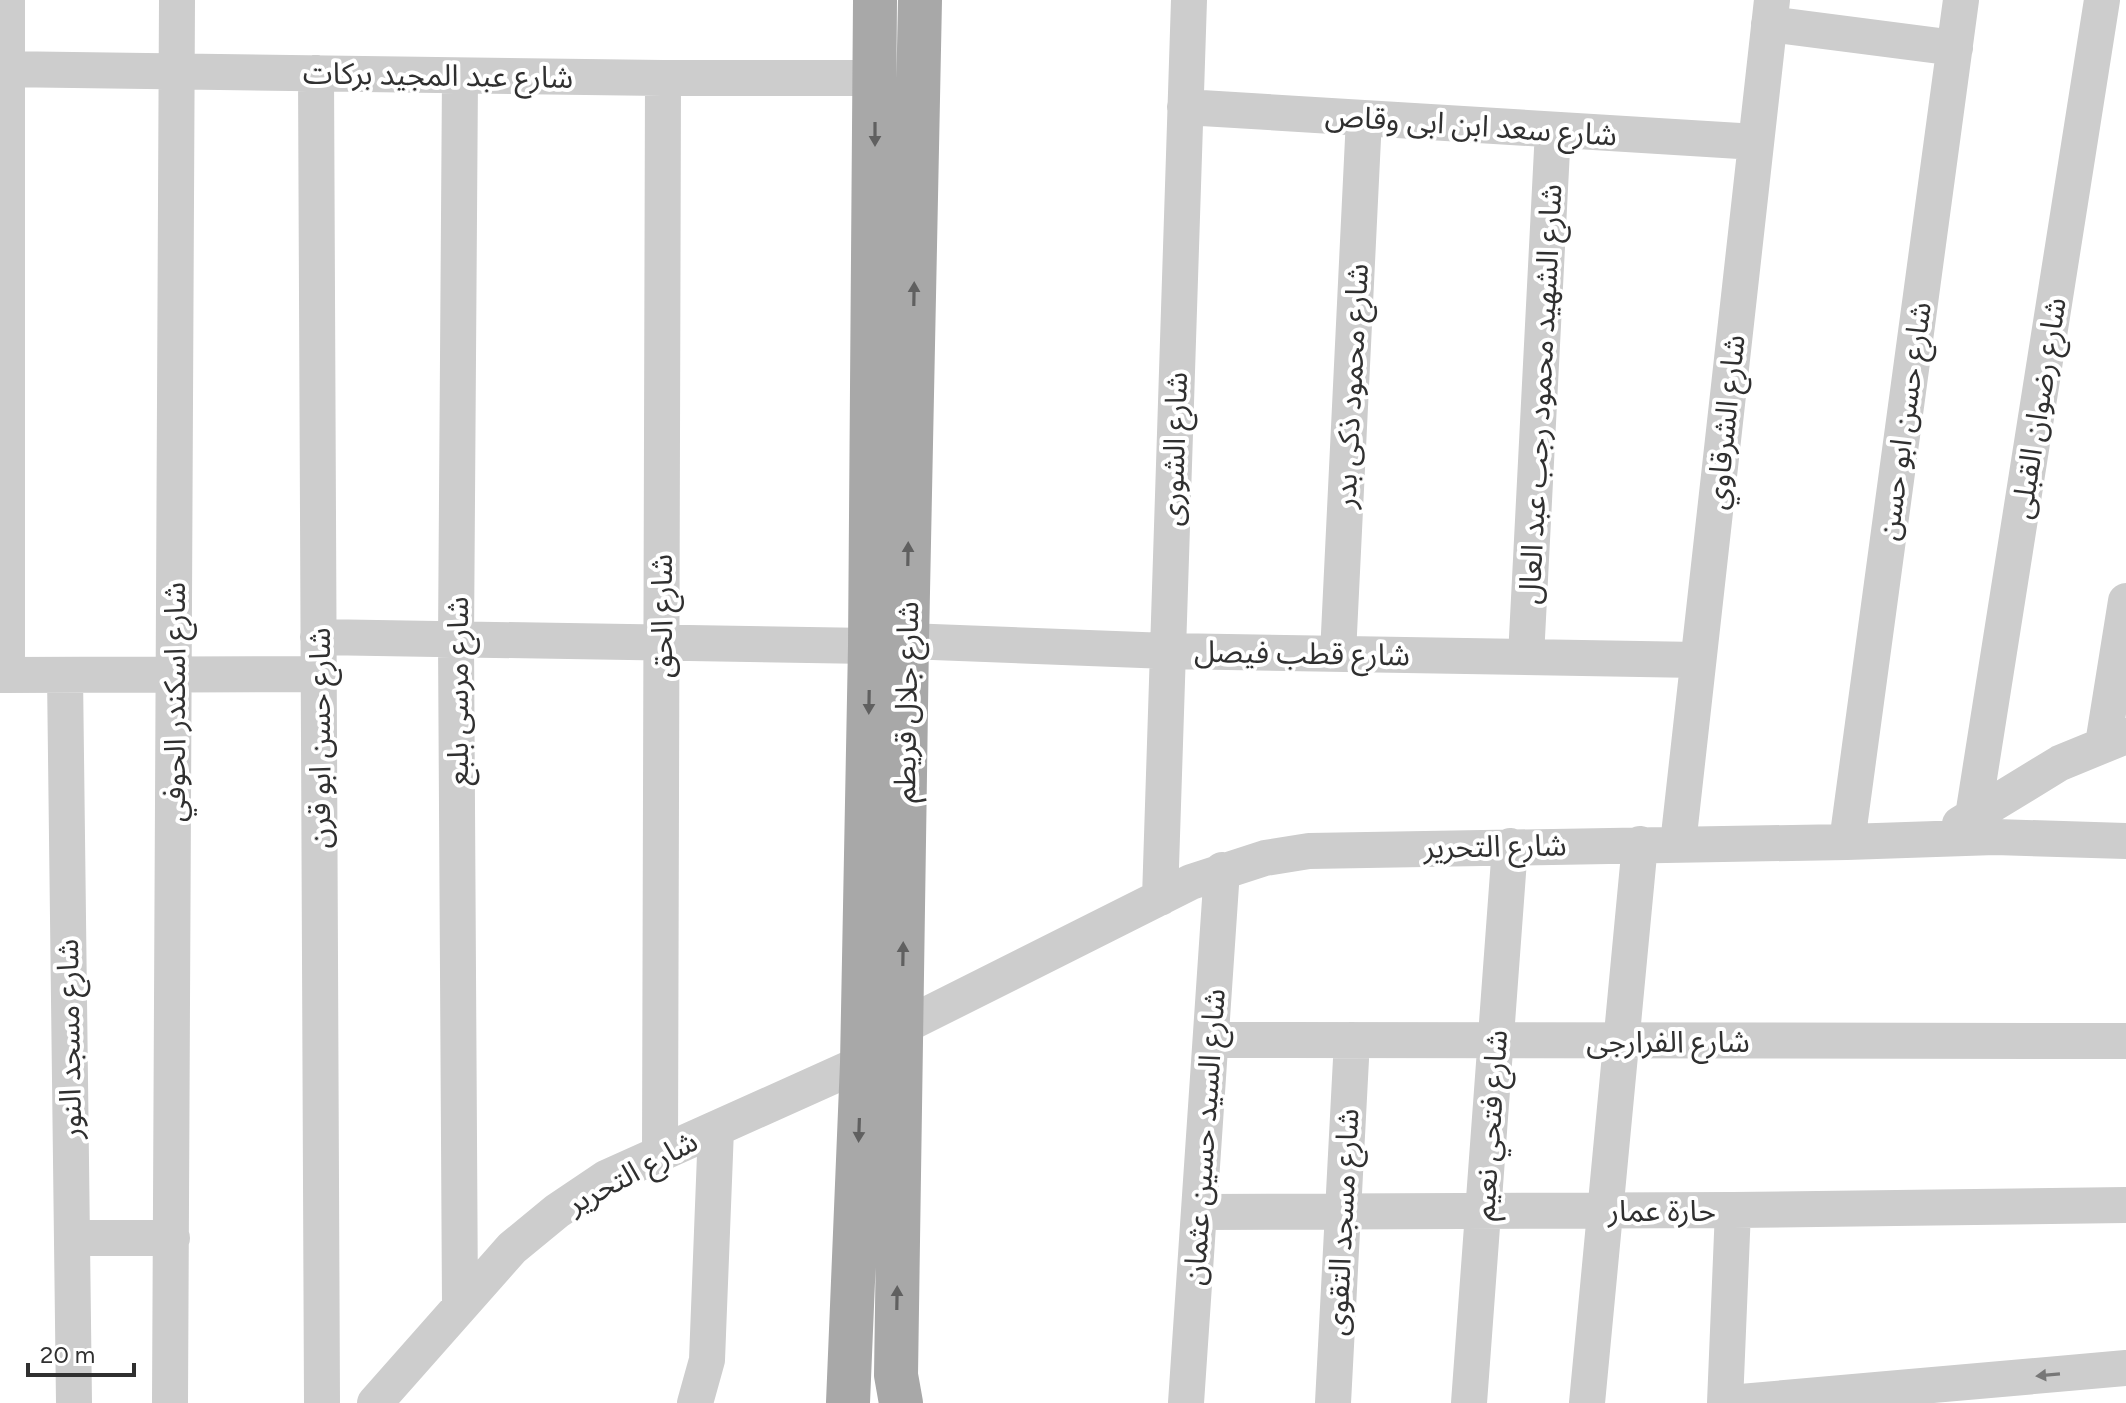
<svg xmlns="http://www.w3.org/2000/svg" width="2126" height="1403" font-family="Figtree,'Noto Sans Arabic',sans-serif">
<rect width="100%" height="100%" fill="#fff"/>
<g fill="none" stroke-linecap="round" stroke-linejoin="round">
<!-- minor -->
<path stroke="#cdcdcd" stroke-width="36" d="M1769 24 1955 48
M0 69 663 78H875
M316 73 322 1403
M460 76 456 640 460 1306
M1185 107 1756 142
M318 637 870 646
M907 641 1168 651 1698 660
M1338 654 1364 118
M1526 657 1553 130
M0 675 319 674
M7 675V0
M65 675 74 1403
M2103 744 2126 601
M1973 816 2102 0
M1960 824 2060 763 2126 736
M1847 842 1961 0
M1678 844 1772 0
M1160 898 1189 0
M902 1027 1191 882 1265 858 1309 851 1847 842 1995 837 2126 841
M1211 1040 2126 1041
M660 1154 663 78
M1199 1212 1733 1210 2126 1205
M72 1238H172
M170 1403 177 0
M375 1403 512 1248 557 1211 606 1178 862 1063
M695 1403 707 1360 716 1129
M1186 1403 1222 870
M1333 1403 1352 1040
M1469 1403 1510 846
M1587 1403 1640 844
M1725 1403 1733 1210
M1729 1403 2126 1368"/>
<!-- major -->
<path stroke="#a8a8a8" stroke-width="44" d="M848 1403 862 1063 870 646 875 0
M901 1403 896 1375 907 641 920 0"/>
</g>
<!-- one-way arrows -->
<defs><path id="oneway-solid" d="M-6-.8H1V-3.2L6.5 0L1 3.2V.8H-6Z" transform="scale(2)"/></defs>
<g fill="#606060">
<use href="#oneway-solid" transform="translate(875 134) rotate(90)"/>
<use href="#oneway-solid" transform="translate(914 294) rotate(-89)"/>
<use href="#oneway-solid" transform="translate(908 554) rotate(-89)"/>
<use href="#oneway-solid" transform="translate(869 702) rotate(91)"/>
<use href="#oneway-solid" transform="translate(903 954) rotate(-89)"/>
<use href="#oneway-solid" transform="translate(859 1130) rotate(92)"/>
<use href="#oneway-solid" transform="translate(897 1298) rotate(-89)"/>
</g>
<use fill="#777" href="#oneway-solid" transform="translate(2048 1375) rotate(175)"/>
<g text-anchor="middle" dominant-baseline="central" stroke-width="8" stroke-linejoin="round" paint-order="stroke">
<!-- street labels -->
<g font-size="30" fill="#303030" stroke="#fff">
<text transform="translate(438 75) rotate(1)">شارع عبد المجيد بركات</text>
<text transform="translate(1471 125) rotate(4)">شارع سعد ابن ابى وقاص</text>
<text transform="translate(1351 386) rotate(-87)">شارع محمود ذكى بدر</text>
<text transform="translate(1540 394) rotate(-87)">شارع الشهيد محمود رجب عبد العال</text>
<text transform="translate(2038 408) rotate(-81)">شارع رضوان القبلى</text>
<text transform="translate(1904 421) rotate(-82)">شارع حسن ابو حسن</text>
<text transform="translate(1725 422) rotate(-84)">شارع الشرقاوي</text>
<text transform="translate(1174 449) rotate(-88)">شارع الشورى</text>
<text transform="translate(661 616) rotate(-90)">شارع الحق</text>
<text transform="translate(1302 653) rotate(1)">شارع قطب فيصل</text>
<text transform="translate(457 691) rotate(-90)">شارع مرسى بلبع</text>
<text transform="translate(174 702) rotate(-90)">شارع اسكندر الحوفي</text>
<text transform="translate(906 702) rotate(-89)">شارع جلال قريطم</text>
<text transform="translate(319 738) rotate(-90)">شارع حسن ابو قرن</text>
<text transform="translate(1495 846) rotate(-1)">شارع التحرير</text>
<text transform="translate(69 1039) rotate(-91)">شارع مسجد النور</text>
<text x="1668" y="1041">شارع الفرارجى</text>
<text transform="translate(1490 1125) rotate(-86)">شارع فتحي نعيم</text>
<text transform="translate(1204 1137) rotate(-86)">شارع السيد حسين عثمان</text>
<text transform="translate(632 1172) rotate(-28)">شارع التحرير</text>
<text x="1662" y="1210">حارة عمار</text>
<text transform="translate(1342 1222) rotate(-87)">شارع مسجد التقوى</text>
</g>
</g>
<!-- scale -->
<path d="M28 1363v12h106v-12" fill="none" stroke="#303030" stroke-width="4"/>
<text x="40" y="1363" font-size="24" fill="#303030" stroke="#ffffff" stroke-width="6" paint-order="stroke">20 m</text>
</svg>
